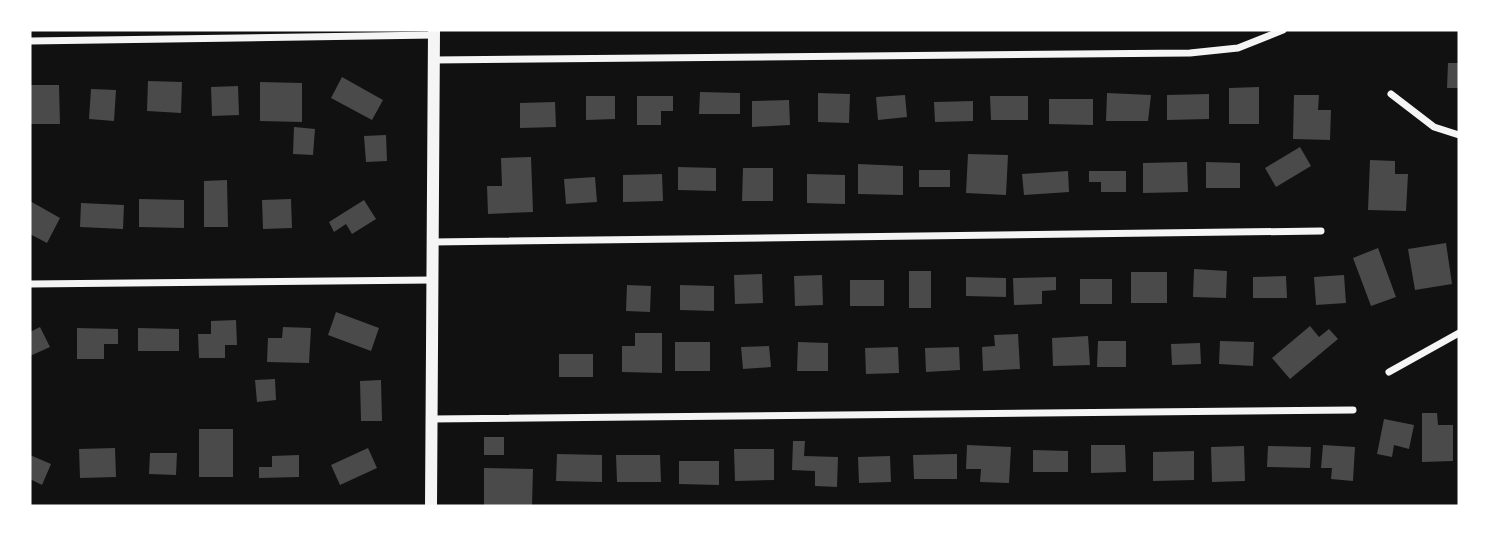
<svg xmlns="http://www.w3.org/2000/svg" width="1489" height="536" font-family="'Exo 2',sans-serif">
<rect width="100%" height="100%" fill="#111"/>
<!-- building -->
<path fill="#4a4a4a" d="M1448 63H1459V88H1447Z
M342 77 383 100 372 120 331 98Z
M148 81 182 82 181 113 147 111Z
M260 82 302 83V122L260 121Z
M30 85H59L60 124H30Z
M238 86 239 115 212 116 211 87Z
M1259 87V124H1229V88Z
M91 89 116 90 114 121 89 119Z
M700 92 740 93V114H699Z
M818 93 850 94 849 123 818 122Z
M1107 93 1151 95 1148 121H1106Z
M1209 94V119L1167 120V95Z
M905 95 907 117 878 120 876 97Z
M1294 95H1319L1318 110H1331L1330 140 1293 139Z
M586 96H615V119L586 120Z
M637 96H673V111H661V125H637Z
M990 96H1028V120H991Z
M1049 99H1093V125L1049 124Z
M789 100 790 125 752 127V101Z
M973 101V121L935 122 934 102Z
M555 102 556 127 520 128V103Z
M294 127 315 129 313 155 293 154Z
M386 135 387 161 366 162 364 136Z
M1300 147 1311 166 1276 187 1265 168Z
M968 154 1008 155 1006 195 966 193Z
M531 157 533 212 488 214 487 186H502L501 158Z
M1370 160 1395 161V174H1408L1406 211 1368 210Z
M1187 162 1188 192 1143 193V163Z
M1206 162 1240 163V188H1206Z
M858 164 903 166V195L858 194Z
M678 167 716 168V191L678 190Z
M743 168H773V201H742Z
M919 170H950V187H919Z
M1068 171 1069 192 1024 195 1022 174Z
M1089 171H1126V192H1101V182H1089Z
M662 174 663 201 623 202V175Z
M807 174 845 175V204L807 203Z
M595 177 597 202 566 204 564 179Z
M227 180 228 227H204V181Z
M139 199 184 200V228L139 227Z
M291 199 292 228 263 229 262 200Z
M364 200 376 219 352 234 346 224 334 232 329 222Z
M30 201 60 218 47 243 30 234Z
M81 203 124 205 123 229 80 227Z
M1446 243 1452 284 1415 290 1408 249Z
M1378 248 1396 297 1371 306 1353 258Z
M1194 269 1227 271 1226 298 1193 297Z
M909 271H931V308H909Z
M1131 272H1167V303H1131Z
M762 274 763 303 735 304 734 275Z
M822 275 823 305 795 306 794 276Z
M1344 275 1346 303 1316 305 1314 277Z
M1286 276 1287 298H1253V277Z
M966 277 1006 278V297L966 296Z
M1056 277V290L1042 291V304L1014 305 1013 278Z
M1080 279H1112V304H1080Z
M850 280H884V306H850Z
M627 285 651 286 650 312 626 311Z
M680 285 714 286V311L680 310Z
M336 312 379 328 371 351 328 335Z
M236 320 237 345H225V358H199L198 334H211V321Z
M1310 326 1319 337 1329 329 1338 339 1290 379 1272 358Z
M40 327 50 347 30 356V332Z
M283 327 311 328 309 363 267 362 268 338H282Z
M77 328 118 329V344H104V359H77Z
M138 328 179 329V351H138Z
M635 333H662V373L622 372V346H635Z
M1018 334 1020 369 983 371 982 347 995 346 994 335Z
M1088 336 1090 365 1053 366 1052 338Z
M1098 341H1126V367H1097Z
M1220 341 1254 342 1253 366 1219 364Z
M675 342H710V371H675Z
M798 342 828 343V371H797Z
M1200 343 1201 364 1172 365 1171 344Z
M769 346 771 367 743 369 741 347Z
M898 347 899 373 866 374 865 348Z
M959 347 960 370 926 372 925 348Z
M559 354H593V377H559Z
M275 379 276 400 257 402 255 380Z
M381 380 382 421H361L360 381Z
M1422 413H1437L1438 425H1453V461L1422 462Z
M1384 419 1414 425 1409 449 1394 445 1392 457 1377 454Z
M199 429H233V477H199Z
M484 437H504V455H484Z
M793 441H805L804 456 838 457 837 487 815 486V471L792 470Z
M967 445 1011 447 1009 483 980 482 981 469H966Z
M1091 445H1125L1126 472 1091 473Z
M1323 445 1355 447 1353 481 1331 479 1332 468H1321Z
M1244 446 1245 481 1212 482 1211 447Z
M1268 446 1311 447 1310 468 1267 467Z
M115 448 116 477 80 478 79 449Z
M368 448 377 468 340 485 331 465Z
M734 449H774V480L735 481Z
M1033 450 1068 451V472H1033Z
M1194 451V480L1153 481V452Z
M150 453H177L176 475 149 474Z
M557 454 602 455V482L556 481Z
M957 454V479H914L913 455Z
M30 455 51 464 42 485 30 479Z
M299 455V477L259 478V467H272V456Z
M616 455H660L661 482H617Z
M890 456 891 482 859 483 858 457Z
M679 461H719V485L679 484Z
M484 468 533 469 532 506H484Z"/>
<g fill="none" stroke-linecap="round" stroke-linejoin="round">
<!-- minor -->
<path stroke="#f5f5f5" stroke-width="7" d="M30 41 434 35
M434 60 1190 53 1238 48 1283 30
M1391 94 1434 127 1459 135
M432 242 1321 231
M30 284 432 280
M1389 372 1459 333
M431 419 1353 410"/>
<!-- tertiary -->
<path stroke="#f5f5f5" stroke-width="12" d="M431 506 434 30"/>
</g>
<!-- border -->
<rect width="1489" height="536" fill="none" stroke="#ffffff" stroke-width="63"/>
</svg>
